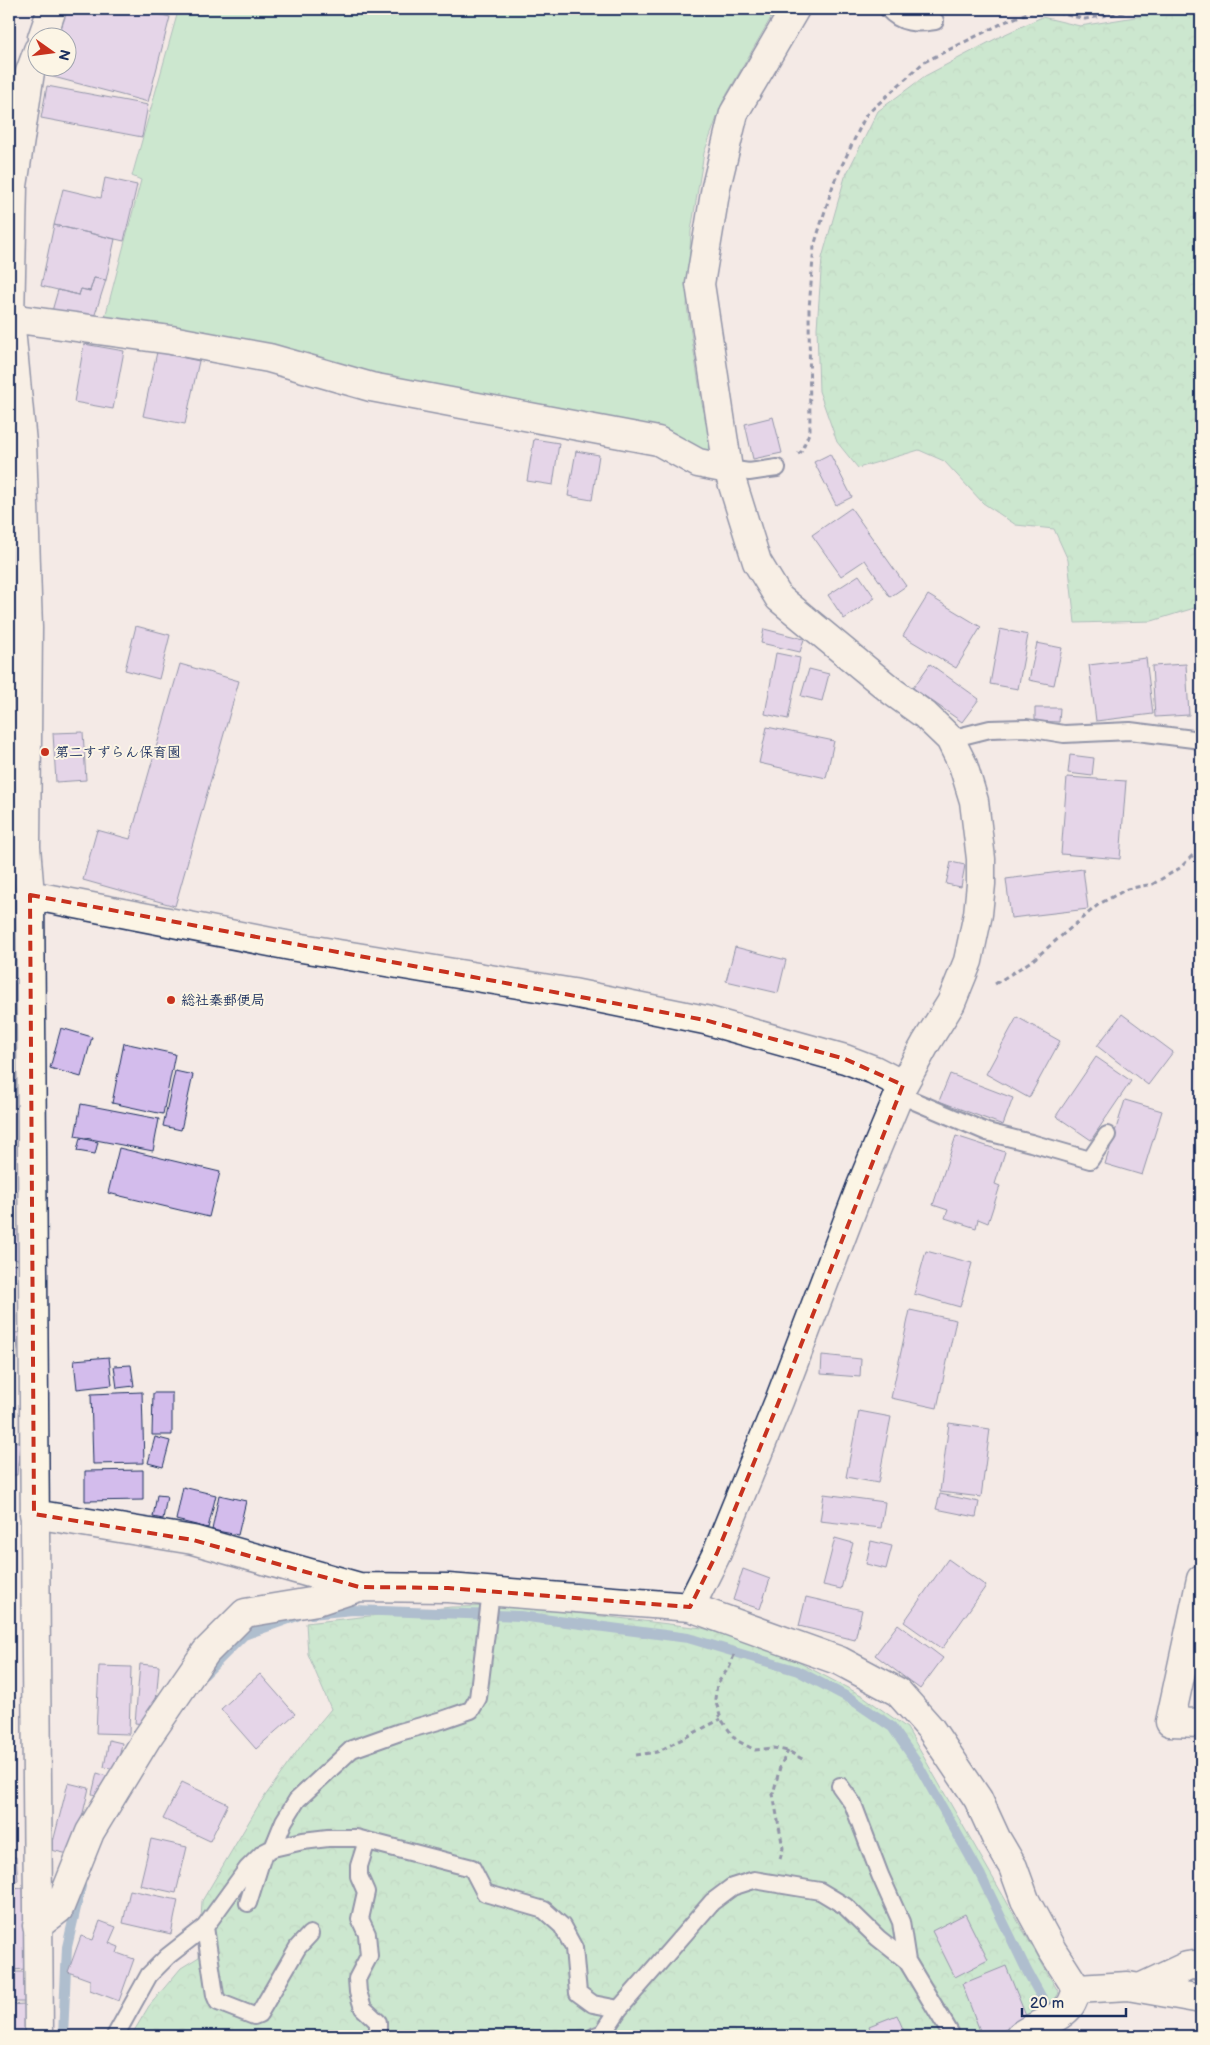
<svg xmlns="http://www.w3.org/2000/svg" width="1210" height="2045" font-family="'Balsamiq Sans','Klee One',sans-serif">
<defs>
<pattern id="forest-crowns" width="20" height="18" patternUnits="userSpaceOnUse" patternTransform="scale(1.25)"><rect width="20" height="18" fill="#9ce4b3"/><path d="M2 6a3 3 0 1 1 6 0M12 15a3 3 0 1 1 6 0" fill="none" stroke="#86c49c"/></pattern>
</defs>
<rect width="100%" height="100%" fill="#f4eae6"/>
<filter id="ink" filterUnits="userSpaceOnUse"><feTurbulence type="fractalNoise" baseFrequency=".02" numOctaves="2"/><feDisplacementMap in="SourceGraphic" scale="10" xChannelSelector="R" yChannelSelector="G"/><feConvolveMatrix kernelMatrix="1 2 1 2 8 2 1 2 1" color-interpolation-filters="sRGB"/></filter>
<g filter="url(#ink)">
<!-- forest -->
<path fill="url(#forest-crowns)" stroke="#5c8a88" d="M1178 10 1201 13V606L1152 621 1075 623 1068 560 1054 529 1016 525 983 503 944 461 919 450 858 468 837 442 819 391 817 328 822 258 845 177 878 111 925 76 999 37 1042 17 1080 26Z
M517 1606 702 1628 775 1650 863 1696 907 1728 1059 1993 1047 2011 1011 2036H131L149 2006 181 1968 199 1957 202 1901 260 1803 306 1739 331 1709 308 1654 306 1623 451 1607Z"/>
<!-- park -->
<path fill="#9ce4b3" stroke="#5c8a88" d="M157 9H776L723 101 704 153 691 231 687 307 702 404 714 443 710 456 103 325 141 180 132 176 177 15Z"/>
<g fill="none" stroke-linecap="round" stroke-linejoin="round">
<!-- stream -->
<path stroke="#5c8ab1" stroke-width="10" d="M311 1614 353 1610 520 1616 688 1638 798 1671 851 1699 892 1727 917 1763 980 1874 1027 1971 1063 2036
M204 1675 244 1635 297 1616
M63 2036 67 1947 81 1886"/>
</g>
<!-- building -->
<path fill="#d3bcec" stroke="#1b2f5e" d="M59 9H138L170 17 148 102 42 74 44 68H68V38H51Z
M47 86 148 105 142 137 41 118Z
M105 178 137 185 124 241 54 225 63 189 101 198Z
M54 225 115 239 106 280 94 278 90 291 81 289 79 295 41 286Z
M94 278 106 280 90 330 50 318 58 290 79 295 81 289 90 291Z
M84 344 124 351 113 409 74 402Z
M157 352 199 361 185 424 143 416Z
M773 417 782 453 753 459 745 424Z
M534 439 559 443 553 485 527 481Z
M576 451 599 455 592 500 568 496Z
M830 454 852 497 836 505 814 462Z
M851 508 906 586 890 597 865 560 841 576 812 535Z
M859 575 875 598 844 619 828 595Z
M928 595 981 627 956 668 903 636Z
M136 626 170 635 159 679 125 670Z
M764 629 804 639 800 652 761 643Z
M1000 629 1028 635 1018 689 990 684Z
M1037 643 1062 648 1054 685 1029 680Z
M776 653 800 658 788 719 765 714Z
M1146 658 1153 714 1096 721 1089 665Z
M180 664 239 681 175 906 83 880 97 830 130 839Z
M930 664 979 699 962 722 913 688Z
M1186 664 1189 715 1155 717 1152 666Z
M809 669 829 674 822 701 801 696Z
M1035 708H1060L1059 722 1035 721Z
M767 727 834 741 826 778 759 763Z
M83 732 86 780 56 782 53 733Z
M1070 755 1094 758 1092 776 1068 773Z
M1067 777 1126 781 1120 859 1061 854Z
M9 806 15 807 10 830H9Z
M951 862 965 865 961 887 946 884Z
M1083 869 1088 909 1011 918 1006 879Z
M735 947 786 960 778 993 726 981Z
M1122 1014 1173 1052 1148 1085 1097 1046Z
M1017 1017 1060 1041 1029 1098 986 1074Z
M61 1028 92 1037 81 1077 50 1068Z
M124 1043 175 1054 163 1114 112 1103Z
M1096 1057 1131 1081 1091 1140 1056 1116Z
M175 1071 193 1075 181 1130 163 1126Z
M950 1074 1013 1098 1003 1125 939 1101Z
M1125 1100 1162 1111 1142 1175 1105 1164Z
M81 1104 159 1119 153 1151 75 1136Z
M956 1136 1005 1152 995 1184 1000 1186 988 1223 978 1219 976 1228 945 1218 948 1210 933 1205Z
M80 1138 98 1142 95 1154 77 1151Z
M119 1148 220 1172 209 1217 108 1193Z
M9 1229 23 1231 18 1260 9 1258Z
M926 1251 972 1263 960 1307 914 1294Z
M9 1264 16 1265 12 1280H9Z
M910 1310 956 1320 937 1408 891 1398Z
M9 1332 19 1333 16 1358 9 1357Z
M822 1355 861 1359 860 1377 821 1374Z
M109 1357 112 1385 77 1389 74 1360Z
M131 1365 134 1386 117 1388 114 1366Z
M142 1392 144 1463 93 1464 91 1394Z
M153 1393H172V1435H152Z
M859 1411 891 1417 878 1483 846 1477Z
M949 1423 990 1429 981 1497 940 1492Z
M155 1437 170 1441 163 1467 148 1463Z
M9 1441 20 1442 17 1475H9Z
M143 1470V1500L85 1501V1471Z
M183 1487 216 1495 208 1528 176 1520Z
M824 1494 885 1502 881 1528 820 1521Z
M940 1494 979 1502 976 1517 936 1509Z
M157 1495 167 1496 163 1519 153 1517Z
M219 1495 246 1501 238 1535 212 1530Z
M835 1538 853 1543 841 1589 823 1585Z
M871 1541 892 1546 886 1569 866 1564Z
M948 1559 986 1586 942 1649 904 1622Z
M743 1569 770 1579 760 1609 733 1600Z
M806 1597 862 1610 855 1640 799 1626Z
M898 1624 943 1658 920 1689 875 1655Z
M140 1664 159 1666 154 1725 135 1723Z
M99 1666 131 1667 129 1734 96 1733Z
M1195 1666H1201V1715H1194Z
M260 1674 295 1714 256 1749 221 1709Z
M109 1740 122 1743 117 1769 104 1767Z
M97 1773 110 1777 105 1797 92 1794Z
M182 1782 228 1804 210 1841 163 1819Z
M68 1783 89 1788 73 1855 51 1850Z
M151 1839 187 1847 176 1893 140 1885Z
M9 1857H16L18 1881H9Z
M23 1888 26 1969 11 1970 9 1889Z
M130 1890 178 1900 171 1934 123 1923Z
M965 1914 988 1960 955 1977 932 1931Z
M100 1921 116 1927 109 1943 119 1947 117 1953 134 1959 119 2001 90 1990V1980L68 1972 81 1936 93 1940Z
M1006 1966 1028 2021 988 2036H982L962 1984Z
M9 1972H26L27 2002H9Z
M25 2004 26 2036H9V2005Z
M897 2015 906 2036H873L869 2026Z"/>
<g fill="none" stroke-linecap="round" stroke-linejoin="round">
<defs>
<path id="service" d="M888 9C901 24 916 24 935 21
M728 469 749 472 777 468
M950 739 990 729 1027 728 1064 734 1130 731 1201 740
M900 1095 987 1132 1031 1143 1090 1160 1107 1135
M840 1786 853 1804 880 1875 901 1922 907 1961 952 2036
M367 1841 359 1866V1876L366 1892 360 1919 367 1934 369 1956 357 1979 358 1992 363 2008 378 2022V2036
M273 1848 284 1821 297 1800 352 1749 400 1732 442 1720 471 1710 478 1698 491 1592
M248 1903 263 1855
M205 1927 215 1995 218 2002 254 2016 259 2014 298 1947 310 1934
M115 2036 149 1975 168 1956 205 1927 247 1869 263 1853 273 1848 303 1841 328 1838H356L472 1868 485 1893 544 1910 562 1926 574 1948 578 1993 593 2004 619 2009
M595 2036 603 2033 619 2009 712 1902 732 1887 754 1880 820 1891 845 1906 878 1938 907 1961"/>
<path id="minor" d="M42 38 52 9
M38 50 30 72 13 186 10 318 22 443 28 628 26 847 30 895 39 2036
M10 318 171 340 269 358 371 387 658 441 698 463 728 469
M30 895 296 947 573 993 705 1020 845 1059 874 1070 903 1085
M34 1514 193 1540 359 1587 448 1588 690 1607 840 1661 898 1692 930 1728 978 1799 996 1838 1013 1867 1025 1900 1052 1950 1077 1989 1128 1986 1201 1999
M1201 1579 1170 1722 1201 1723
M690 1607 717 1553 779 1401 861 1186 903 1085 926 1043 951 1003 968 961 978 914 981 884V859L974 801 963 765 950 739 925 715 893 692 779 598 757 562 728 469 700 284 716 187 734 113 795 9
M37 1926 59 1909 90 1832 147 1738 206 1652 245 1613 317 1601 359 1587
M1142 1987 1187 1966 1201 1964
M1020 2036C1034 2024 1056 2022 1069 2007 1073 2003 1075 1995 1077 1989"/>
</defs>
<!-- service casing -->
<use href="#service" stroke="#1b2f5e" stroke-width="20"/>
<!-- minor casing -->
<use href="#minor" stroke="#1b2f5e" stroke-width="31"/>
<!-- path -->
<path stroke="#1b2f5e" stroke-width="3" stroke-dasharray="5 4" stroke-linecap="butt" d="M1040 9 1085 19 1139 9
M798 454 801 452 810 431 809 309 814 246 834 182 866 115 924 62 1007 21 1038 9
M995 984 1033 960 1099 904 1127 889 1153 884 1180 868 1198 850 1201 844
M734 1655 730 1666 717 1684 715 1699 721 1719 736 1740 755 1750 774 1748 788 1751 804 1760
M636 1755 657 1752 721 1719
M780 1859 783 1848 773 1794 780 1767 788 1751"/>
<!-- service -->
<use href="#service" stroke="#fcf5e5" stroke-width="16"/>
<!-- minor -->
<use href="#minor" stroke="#fcf5e5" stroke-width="28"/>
</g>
</g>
<!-- marked area -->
<path d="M0 0H1210V2045H0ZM30 895 705 1020 845 1059 903 1085 779 1401 717 1553 690 1607 448 1588 359 1587 193 1540 34 1514Z" fill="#f4eae6" fill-opacity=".55" fill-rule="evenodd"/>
<path fill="none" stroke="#c8321e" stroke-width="4" stroke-dasharray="10 6" stroke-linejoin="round" d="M30 895 705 1020 845 1059 903 1085 779 1401 717 1553 690 1607 448 1588 359 1587 193 1540 34 1514Z"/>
<!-- markers -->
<g fill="#c8321e" stroke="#fcf5e5" stroke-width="2">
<circle cx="45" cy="752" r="5"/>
<circle cx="171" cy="1000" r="5"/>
</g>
<g text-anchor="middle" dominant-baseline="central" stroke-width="4" stroke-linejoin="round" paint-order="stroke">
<!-- poi labels -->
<g font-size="14" font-weight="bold" fill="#1b2f5e" stroke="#fcf5e5" text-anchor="start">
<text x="55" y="752">第二すずらん保育園</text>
<text x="181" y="1000">総社秦郵便局</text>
</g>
</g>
<!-- margin -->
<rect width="1210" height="2045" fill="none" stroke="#fcf5e5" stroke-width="30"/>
<rect x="15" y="15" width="1180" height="2015" fill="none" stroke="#1b2f5e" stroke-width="2" filter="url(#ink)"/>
<!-- north arrow -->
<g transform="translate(52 52) rotate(104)"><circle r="24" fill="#fcf5e5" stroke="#a2a6af"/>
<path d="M0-4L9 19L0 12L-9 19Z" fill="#c8321e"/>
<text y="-8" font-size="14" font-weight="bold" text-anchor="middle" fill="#1b2f5e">N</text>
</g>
<!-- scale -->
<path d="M1022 2008v8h104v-8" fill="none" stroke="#1b2f5e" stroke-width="2.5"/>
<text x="1030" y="2008" font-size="15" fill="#1b2f5e" stroke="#fcf5e5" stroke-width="4" paint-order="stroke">20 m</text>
</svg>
